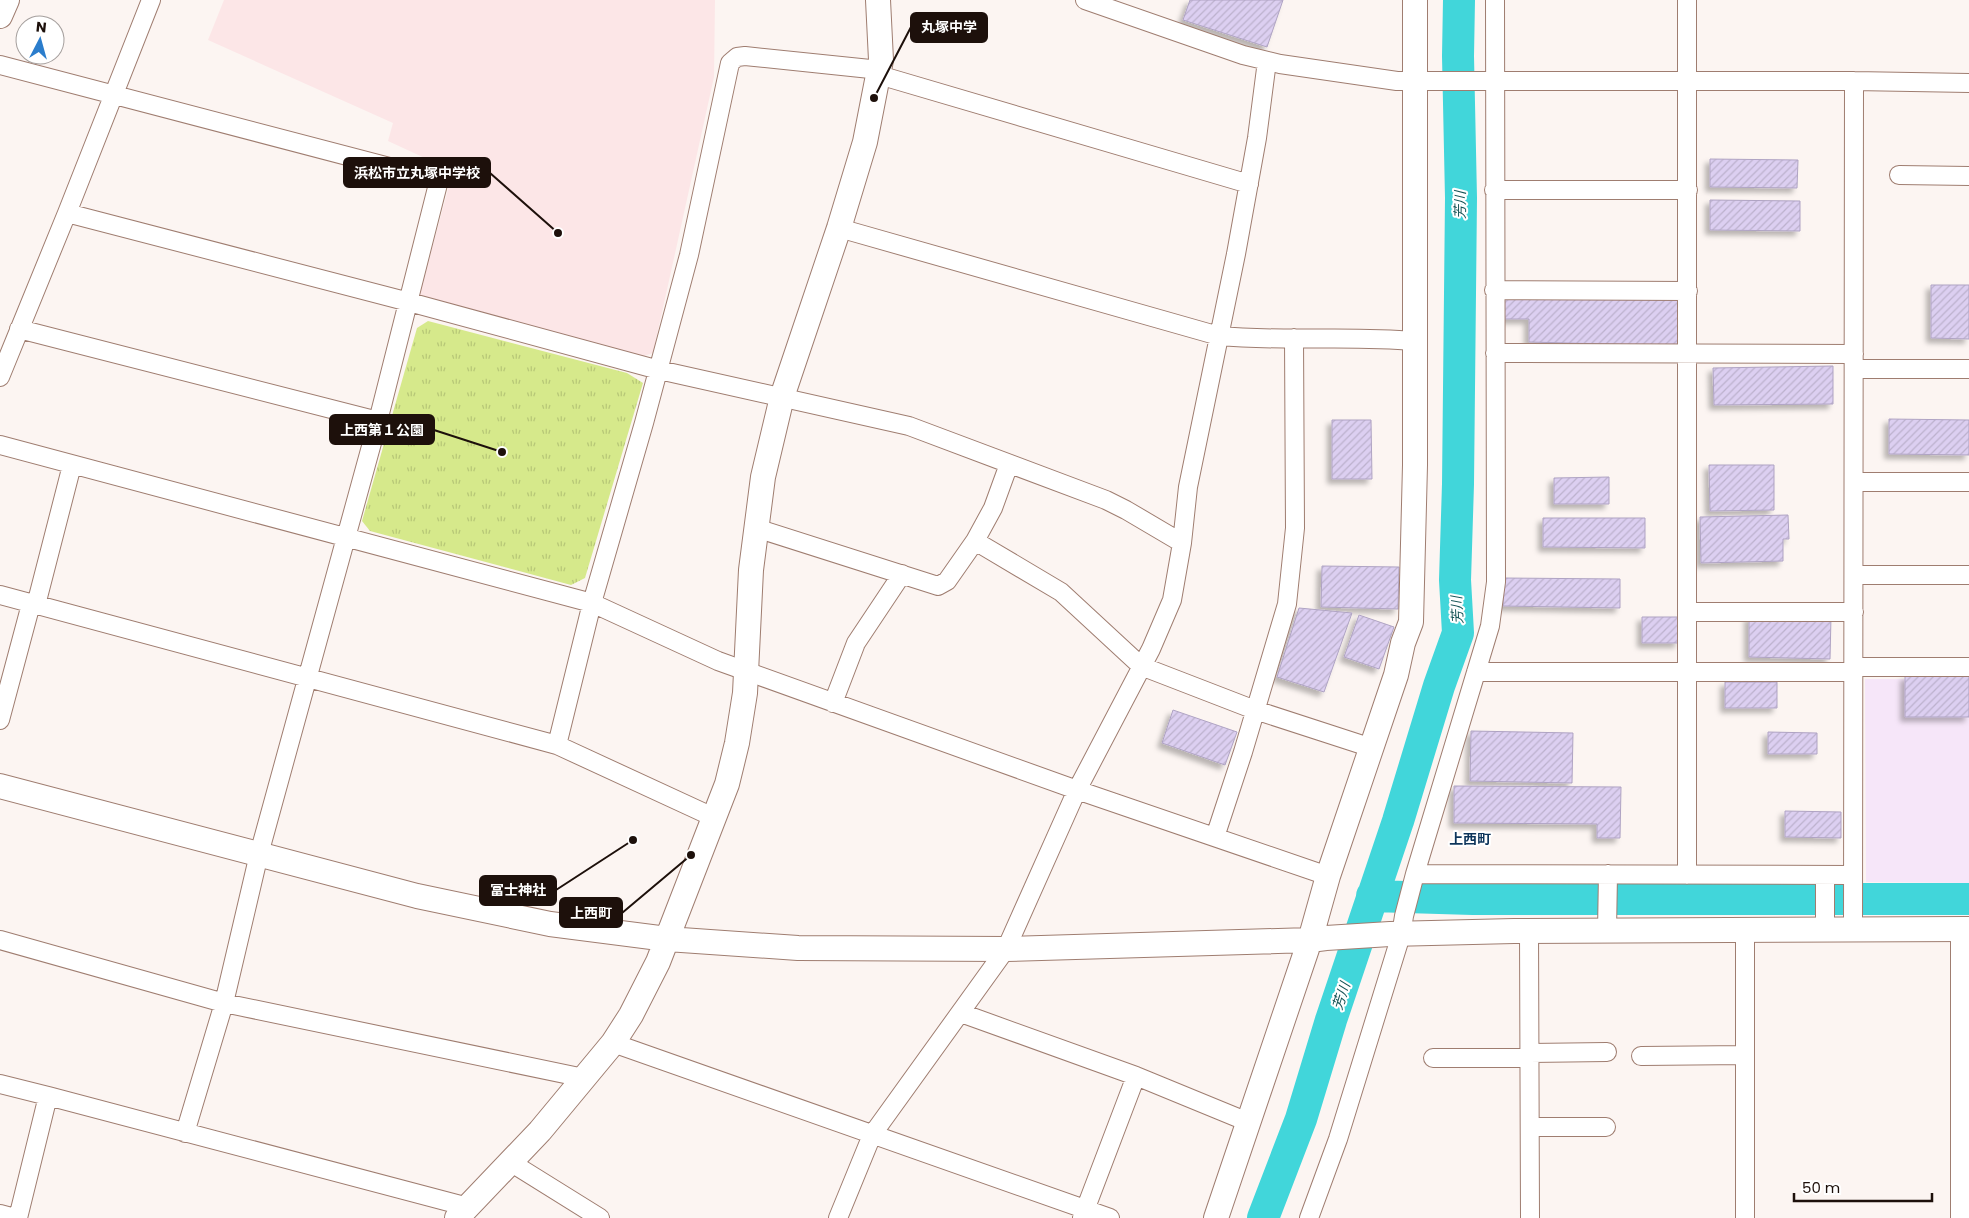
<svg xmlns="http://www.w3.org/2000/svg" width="1969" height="1218" font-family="Poppins,'Noto Sans JP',sans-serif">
<defs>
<pattern id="park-tufts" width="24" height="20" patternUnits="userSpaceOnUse" patternTransform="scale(1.25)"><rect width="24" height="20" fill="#d6e98b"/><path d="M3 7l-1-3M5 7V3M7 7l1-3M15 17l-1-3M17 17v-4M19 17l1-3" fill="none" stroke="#b7c777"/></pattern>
<pattern id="building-hatch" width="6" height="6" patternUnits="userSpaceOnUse" patternTransform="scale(1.25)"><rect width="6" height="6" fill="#dccff1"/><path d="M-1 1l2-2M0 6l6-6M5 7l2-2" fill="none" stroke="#bcb1cd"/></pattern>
<filter id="shadow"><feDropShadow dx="-4.5" dy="4.5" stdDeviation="2.5" flood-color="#0004"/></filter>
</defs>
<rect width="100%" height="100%" fill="#fcf5f2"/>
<!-- commercial -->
<path fill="#f6e6f9" d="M1865 679H1969V883L1866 882Z"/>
<!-- education -->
<path fill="#fce6e7" d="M224 0H715L714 77 653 353 644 356 419 296 453 171 388 141 393 123 208 40Z"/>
<!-- park -->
<path fill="url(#park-tufts)" d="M428 321 627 373 643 383 585 578 571 585 370 531 362 521 417 328Z"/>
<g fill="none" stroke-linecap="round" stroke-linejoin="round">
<!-- river -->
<path stroke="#41d6da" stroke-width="32" d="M1372 896 1473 899H1969
M1263 1218 1301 1119 1331 1020 1398 821 1439 686 1458 633 1455 580 1458 484 1461 198 1458 56 1459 0"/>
</g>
<!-- building -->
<path fill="url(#building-hatch)" stroke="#afa3c3" filter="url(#shadow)" d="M1190 0H1283L1267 47 1183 20Z
M1710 159 1798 160 1797 188 1710 187Z
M1710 200 1800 201V231L1710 230Z
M1931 285H1969V339L1931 338Z
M1504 294 1680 299 1678 346 1529 342V319H1504Z
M1833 366V404L1714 405 1713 368Z
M1889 419 1969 420V455L1889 454Z
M1332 420H1371L1372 479H1332Z
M1709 465H1774V510L1710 511Z
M1609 477V504H1554V478Z
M1788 515 1789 539H1783V561L1701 563 1700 517Z
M1543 518H1645V548L1543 547Z
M1322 566 1399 567 1398 609 1321 607Z
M1503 578 1620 579V608L1503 606Z
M1299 608 1352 613 1324 692 1277 677Z
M1359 615 1394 627 1379 669 1344 657Z
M1749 616 1831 617 1830 659 1749 657Z
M1642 617H1679V643H1642Z
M1905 676H1969V717H1905Z
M1725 682H1777V708H1725Z
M1173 710 1237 732 1225 765 1162 743Z
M1471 731 1573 733 1572 783 1470 781Z
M1768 732 1817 733V754H1768Z
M1454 786 1621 787 1620 838H1597V824L1454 823Z
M1785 811 1841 812V838L1785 837Z"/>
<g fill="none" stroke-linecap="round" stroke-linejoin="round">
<defs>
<path id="street" d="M1085 0 1243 55 1280 64 1397 81H1854L1969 83
M1687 0V875
M0 65 439 180 378 421 259 854 224 1003 185 1133
M879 75 1249 184
M1899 175 1969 176
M1494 190H1688
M67 213 409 302 659 370 909 426 1106 500 1126 510 1182 543
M839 228 1219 336C1284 342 1349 335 1414 341
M1494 290 1688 291
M19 329 378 421
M1495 353 1854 354
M1854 369H1969
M0 377 67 213 151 0
M0 445 592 603 718 661 1077 790 1328 876
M1009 464 993 508 975 541 1061 592 1141 666 1255 710 1372 748
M1854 482H1969
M756 528 938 586 947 581 975 541
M1854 575H1969
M0 595 557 745 713 817
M36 605 72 465
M1687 612H1854
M1854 667H1969
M1476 672H1854
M833 703 856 643 902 574
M0 720 31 604
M557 745 592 603 644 423 689 255 730 63 737 57 745 56 880 70
M1215 837 1243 752 1287 604 1295 528 1294 338
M1415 874 1853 875
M1825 875V930
M1960 929V1218
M1745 930V1218
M1853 930 1854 81
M1529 931 1530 1218
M1607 931 1608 874
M0 940 224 1003 584 1078
M961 1013 1136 1076
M613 1043 1110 1218
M1530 1053 1607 1052
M1641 1056 1745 1055
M1433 1058H1530
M0 1084 48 1096 18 1218
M48 1096 468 1207
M1530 1127H1606
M510 1162 600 1218
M0 1214 15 1218
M838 1218 872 1135 1006 949 1077 790 1151 649 1172 600 1182 543 1188 487 1236 254 1257 138 1267 61
M1082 1218 1136 1076 1248 1122
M1309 1218 1338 1139 1401 935 1404 916 1415 874 1490 626 1496 582 1495 0"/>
<path id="secondary" d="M0 16 7 0
M0 786 417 896 550 924 667 939 798 948 1006 949 1310 940 1326 938 1390 934 1514 931 1969 929
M457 1218 540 1131 613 1043 631 1015 658 962 727 784 737 743 745 693 751 570 763 477 782 397 839 228 865 142 881 60 878 0
M1216 1218 1310 940 1328 876 1396 675 1403 643 1411 622 1415 465V0"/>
</defs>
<!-- street casing -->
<use href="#street" stroke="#9f7d70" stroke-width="20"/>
<!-- secondary casing -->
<use href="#secondary" stroke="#9f7d70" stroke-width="26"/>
<!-- street -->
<use href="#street" stroke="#fff" stroke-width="18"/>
<!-- secondary -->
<use href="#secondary" stroke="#fff" stroke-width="24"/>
</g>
<g text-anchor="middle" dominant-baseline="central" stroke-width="4" stroke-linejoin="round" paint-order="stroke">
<!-- water labels -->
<g font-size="14" font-style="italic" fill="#155355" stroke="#fff">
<text transform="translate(1460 205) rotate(-90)">芳川</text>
<text transform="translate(1457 610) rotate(-93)">芳川</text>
<text transform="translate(1341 996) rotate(-72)">芳川</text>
</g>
<!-- neighbourhood labels -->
<g font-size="14" font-weight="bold" fill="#0d355b" stroke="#fff">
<text x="1470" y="839">上西町</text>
</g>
</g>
<!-- callouts -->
<path fill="none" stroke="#1d100b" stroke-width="2" d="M874 98L911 27M558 233L490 173M502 452L434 430M633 840L556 890M691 855L622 913"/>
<g fill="#1d100b" stroke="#fff" stroke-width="2">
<circle cx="874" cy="98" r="5"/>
<circle cx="558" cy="233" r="5"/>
<circle cx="502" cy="452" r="5"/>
<circle cx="633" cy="840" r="5"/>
<circle cx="691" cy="855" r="5"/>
</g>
<g fill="#1d100b" stroke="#1d100b" stroke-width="2">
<rect x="911" y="13" width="76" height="29" rx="5"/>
<rect x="344" y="158" width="146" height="29" rx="5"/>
<rect x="330" y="415" width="104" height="29" rx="5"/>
<rect x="480" y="876" width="76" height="29" rx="5"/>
<rect x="560" y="898" width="62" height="29" rx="5"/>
</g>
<g font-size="14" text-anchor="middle" font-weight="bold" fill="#fff">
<text x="949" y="32">丸塚中学</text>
<text x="417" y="178">浜松市立丸塚中学校</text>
<text x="382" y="435">上西第１公園</text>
<text x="518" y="895">冨士神社</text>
<text x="591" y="918">上西町</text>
</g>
<!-- north arrow -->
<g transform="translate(40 40) rotate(6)"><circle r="24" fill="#ffffff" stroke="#a59f9d"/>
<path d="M0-4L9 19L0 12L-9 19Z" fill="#2b7dcc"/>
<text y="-8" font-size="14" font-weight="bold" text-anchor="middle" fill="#1d100b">N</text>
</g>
<!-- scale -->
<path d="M1794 1193v8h138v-8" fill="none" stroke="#1d100b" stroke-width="2.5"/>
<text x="1802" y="1193" font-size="15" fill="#1d100b" stroke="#ffffff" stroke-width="4" paint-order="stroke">50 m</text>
</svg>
